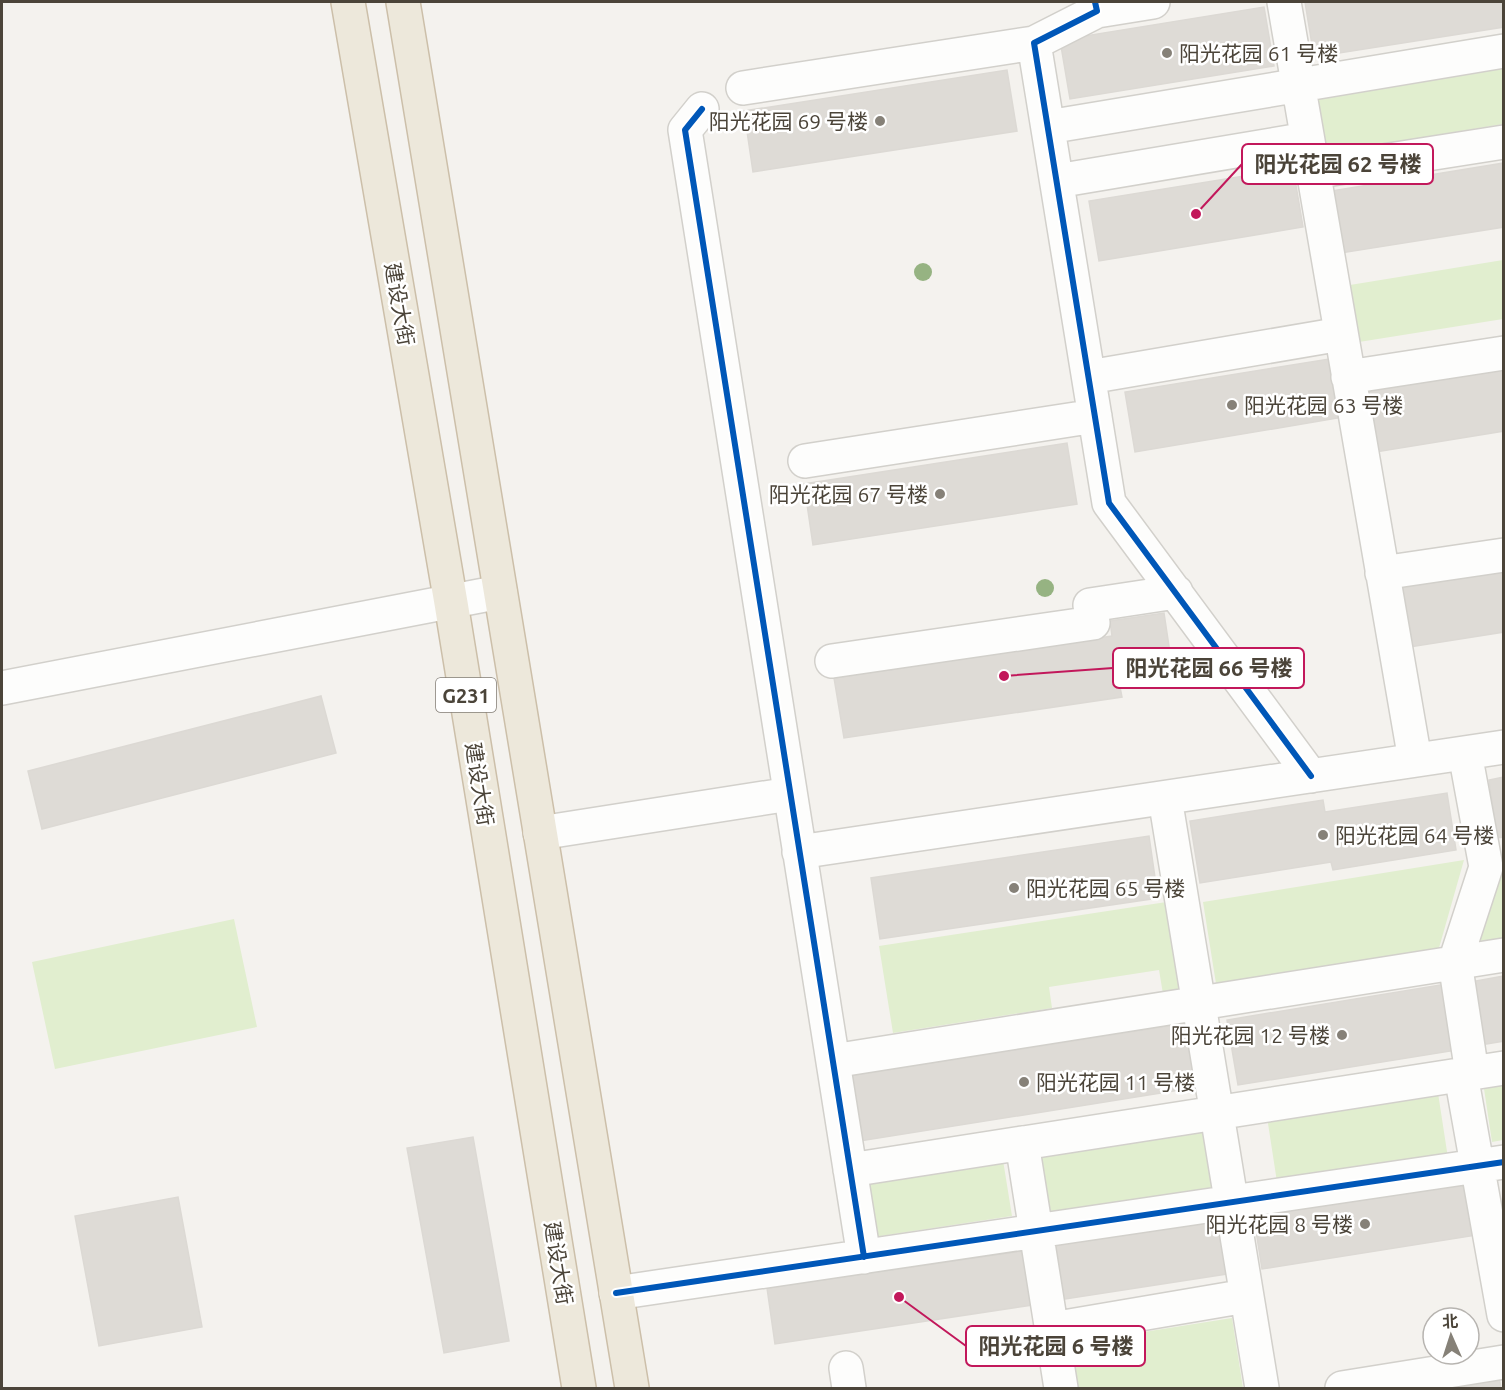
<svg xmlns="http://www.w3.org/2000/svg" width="1505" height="1390" font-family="Ubuntu,'Noto Sans SC',sans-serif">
<rect width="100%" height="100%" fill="#f4f2ee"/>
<!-- green -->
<path fill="#e1eecf" d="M1503 65V124L1325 154 1315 96Z
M1503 260V319L1359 342 1350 285Z
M1464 860 1437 955 1217 990 1203 902Z
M1503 863V938L1479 942Z
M1173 901 1188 991 1163 994 1159 970 1049 987 1052 1008 893 1033 879 946Z
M234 919 257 1027 55 1069 32 962Z
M1503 1079V1140L1492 1142 1483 1082Z
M1438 1093 1448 1158 1277 1182 1267 1117Z
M1204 1126 1213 1191 1039 1216 1030 1151Z
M1002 1154 1012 1216 874 1237 864 1175Z
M1232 1318 1243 1388H1075L1068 1344Z"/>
<!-- building -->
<path fill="#dedbd6" stroke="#dcd9d4" stroke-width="1.5" d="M1305 2H1504V27L1314 57Z
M1264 7 1274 66 1070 99 1060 40Z
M1007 70 1017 131 753 172 744 111Z
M1504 163V227L1341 253 1331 191Z
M1293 168 1303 227 1099 261 1089 201Z
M1329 359 1338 418 1135 452 1125 392Z
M1504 368V431L1376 452 1366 390Z
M1067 443 1077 504 813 545 804 484Z
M1504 569V632L1410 647 1400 585Z
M1164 613 1173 673 1119 682 1122 697 844 738 834 678 1112 636 1110 621Z
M321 696 336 753 42 829 28 771Z
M1504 777V837L1497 838 1489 780Z
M1447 793 1456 850 1333 870 1331 862 1200 883 1190 821 1323 800 1325 812Z
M1149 836 1158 898 880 939 871 878Z
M1504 976V1041L1481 1045 1470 982Z
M1446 984 1457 1050 1238 1085 1227 1020Z
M1188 1023 1199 1087 860 1141 849 1076Z
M473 1137 509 1341 444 1353 407 1148Z
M1468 1178 1477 1235 1262 1269 1253 1212Z
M178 1197 202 1327 99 1346 75 1216Z
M1225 1217 1233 1273 1059 1300 1051 1243Z
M1023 1251 1032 1305 775 1344 767 1288Z
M1499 1377 1501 1388H1428Z"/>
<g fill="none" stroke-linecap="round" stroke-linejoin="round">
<defs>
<path id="street" d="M1095 2 1097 11 1034 43 1109 503 1311 776
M1284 2 1415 760
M1097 11 1153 2
M743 88 1034 43
M702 109 685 130 864 1257
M1048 127 1504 51
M1313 172 1504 142
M1057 181 1307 139
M1089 377 1341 334
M1348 377 1504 353
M805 461 1095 416
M1382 573 1504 555
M832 661 1093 623 1090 605 1176 592
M2 688 500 592
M1465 753 1486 867 1455 962 1472 1073
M1165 798 1262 1388
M540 833 790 794
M799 852 1504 747
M833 1061 1504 955
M1461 1075 1504 1315
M1022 1143 1061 1388
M850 1170 1504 1068
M616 1293 1504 1162
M1052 1329 1246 1296
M846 1368 849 1388
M1342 1388 1504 1362"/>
<path id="highway" d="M348 2 451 603 579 1388
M403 2 632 1388"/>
</defs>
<!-- street casing -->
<use href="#street" stroke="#d2d0cb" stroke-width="36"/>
<!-- highway casing -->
<use href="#highway" stroke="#ccbfa9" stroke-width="36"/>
<!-- street -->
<use href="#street" stroke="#fdfdfc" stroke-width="33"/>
<!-- highway -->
<use href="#highway" stroke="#ede8db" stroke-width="33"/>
<defs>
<path id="cycleway" d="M1095 2 1097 11 1034 43 1109 503 1311 776
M702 109 685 130 864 1257
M616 1293 1504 1162"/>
</defs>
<!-- cycleway casing -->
<use href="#cycleway" stroke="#fff" stroke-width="10"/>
<!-- cycleway -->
<use href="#cycleway" stroke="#0057b8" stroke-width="6"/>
</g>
<!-- trees -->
<g fill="#96b382">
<circle cx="923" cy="272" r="9"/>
<circle cx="1045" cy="588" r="9"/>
</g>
<!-- markers -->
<g fill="#868178" stroke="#fff" stroke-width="2">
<circle cx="1167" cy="53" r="6"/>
<circle cx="880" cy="121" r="6"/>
<circle cx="1232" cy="405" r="6"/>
<circle cx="940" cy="494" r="6"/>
<circle cx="1323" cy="835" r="6"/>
<circle cx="1014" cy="888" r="6"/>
<circle cx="1342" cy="1035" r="6"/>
<circle cx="1024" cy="1082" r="6"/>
<circle cx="1365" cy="1224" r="6"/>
</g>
<g text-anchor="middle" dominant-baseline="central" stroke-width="5" stroke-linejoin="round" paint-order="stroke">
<!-- shield labels -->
<rect fill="#fff" stroke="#817c74" stroke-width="1.5" x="436" y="678" width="60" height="34" rx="4.5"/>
<g font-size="20" font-weight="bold" fill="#4b4439">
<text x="466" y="695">G231</text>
</g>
<!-- poi labels -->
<g font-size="21" fill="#4b4439" stroke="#fff" text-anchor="start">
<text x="1179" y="53">阳光花园 61 号楼</text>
<text x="868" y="121" text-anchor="end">阳光花园 69 号楼</text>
<text x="1244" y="405">阳光花园 63 号楼</text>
<text x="928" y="494" text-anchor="end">阳光花园 67 号楼</text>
<text x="1335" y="835">阳光花园 64 号楼</text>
<text x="1026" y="888">阳光花园 65 号楼</text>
<text x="1330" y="1035" text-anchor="end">阳光花园 12 号楼</text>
<text x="1036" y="1082">阳光花园 11 号楼</text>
<text x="1353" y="1224" text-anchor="end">阳光花园 8 号楼</text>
</g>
<!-- street labels -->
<g font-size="21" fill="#4b4439" stroke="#fff">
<text transform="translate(400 304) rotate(80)">建设大街</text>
<text transform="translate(480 784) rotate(81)">建设大街</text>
<text transform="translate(559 1263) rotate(81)">建设大街</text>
</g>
</g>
<!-- callouts -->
<path fill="none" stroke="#c2185b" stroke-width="2" d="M1196 214L1242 164M1004 676L1113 668M899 1297L966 1346"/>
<g fill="#c2185b" stroke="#fff" stroke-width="2">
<circle cx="1196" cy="214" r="6"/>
<circle cx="1004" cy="676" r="6"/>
<circle cx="899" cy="1297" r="6"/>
</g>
<g fill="#fff" stroke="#c2185b" stroke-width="2">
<rect x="1242" y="144" width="191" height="40" rx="6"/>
<rect x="1113" y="648" width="191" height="40" rx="6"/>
<rect x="966" y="1326" width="179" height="40" rx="6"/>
</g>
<g font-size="22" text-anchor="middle" font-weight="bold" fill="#4b4439">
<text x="1338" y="172">阳光花园 62 号楼</text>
<text x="1209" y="676">阳光花园 66 号楼</text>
<text x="1056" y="1354">阳光花园 6 号楼</text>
</g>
<!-- border -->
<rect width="1505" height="1390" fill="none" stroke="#4b4439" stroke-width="6"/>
<!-- north arrow -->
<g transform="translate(1451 1336) rotate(357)"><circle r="28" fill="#ffffff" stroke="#b7b4b0" stroke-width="1.5"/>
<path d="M0-4.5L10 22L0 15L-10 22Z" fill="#868178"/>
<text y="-9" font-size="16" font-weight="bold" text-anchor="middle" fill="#4b4439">北</text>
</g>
</svg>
